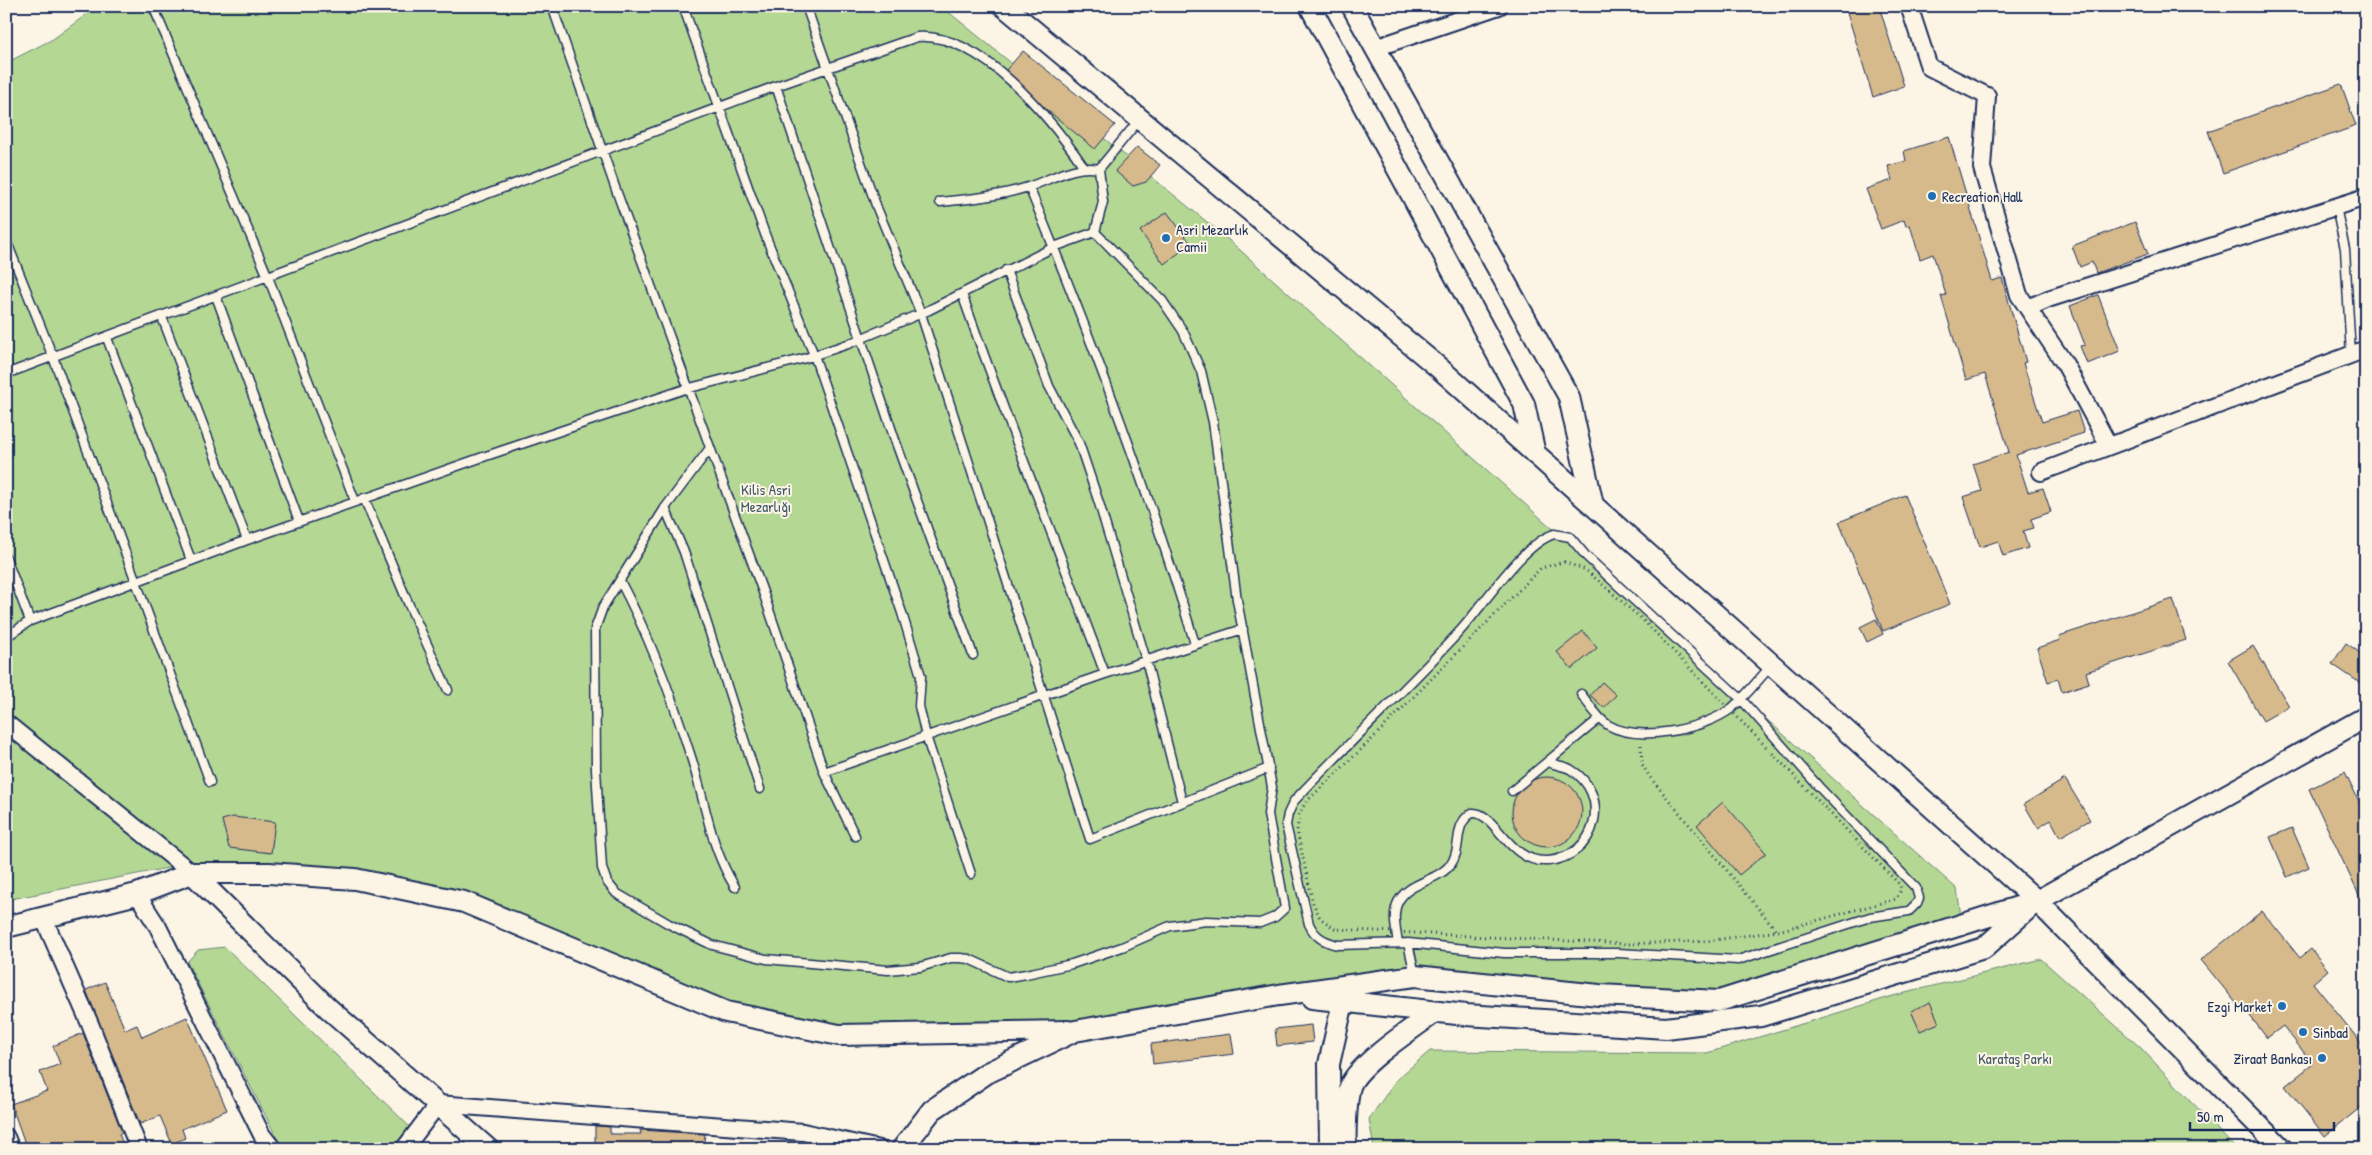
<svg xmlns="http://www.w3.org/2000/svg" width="2372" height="1155" font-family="'Patrick Hand',sans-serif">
<rect width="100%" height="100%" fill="#fcf5e5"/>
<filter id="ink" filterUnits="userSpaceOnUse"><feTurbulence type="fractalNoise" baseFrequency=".02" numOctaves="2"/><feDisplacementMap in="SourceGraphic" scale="10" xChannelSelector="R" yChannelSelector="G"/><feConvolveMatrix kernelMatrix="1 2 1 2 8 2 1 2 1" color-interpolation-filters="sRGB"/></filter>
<g filter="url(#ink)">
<!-- green -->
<path fill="#b4d893" stroke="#688478" d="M98 6H941L1223 235 1957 889 1963 931 1714 1002 1402 979 1162 1023 834 1036 721 1012 460 903 268 871 193 863 6 900V63L53 39Z
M225 947 413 1130 399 1149H284L280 1144 187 962 198 950Z
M2041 959 2141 1048 2236 1149H1374L1369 1119 1397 1079 1430 1051 1707 1053 1893 996Z"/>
<!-- building -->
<path fill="#d7ba8b" stroke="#1b2f5e" d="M1845 6H1879L1904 86 1873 97Z
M1023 51 1115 125 1095 149 1047 110 1006 70Z
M2341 84 2356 126 2223 173 2208 131Z
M1949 137 1992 281 2002 278 2026 362 2023 363 2042 422 2077 411 2084 433 2016 455 2028 492 2043 488 2051 512 2031 519 2034 528 2023 531 2028 548 2003 556 1998 541 1980 547 1963 497 1982 491 1973 464 2009 452 1985 374 1966 380 1941 296 1946 295 1933 254 1920 259 1910 225 1906 226 1904 220 1881 229 1866 189 1892 180 1888 166 1906 161 1904 151Z
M1137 147 1160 165 1146 182 1133 186 1115 171Z
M1167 212 1191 244 1164 264 1140 231Z
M2135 222 2148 254 2096 273 2092 262 2080 267 2072 246Z
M2098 295 2120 351 2087 364 2080 346 2085 345 2070 306Z
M1905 495 1950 604 1883 631 1839 522Z
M2173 599 2186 640 2086 672 2089 683 2062 692 2058 679 2048 682 2037 648 2060 640 2059 636Z
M1876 619 1883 634 1867 642 1860 627Z
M1583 631 1597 648 1572 669 1557 652Z
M2346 643 2366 657V687L2332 664Z
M2253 646 2289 706 2263 721 2228 661Z
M1602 682 1616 695 1604 708 1590 695Z
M2345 772 2366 816V910L2309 789Z
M1512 812a35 35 0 1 1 70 0a35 35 0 1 1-70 0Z
M2065 779 2090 820 2060 837 2051 820 2038 828 2024 804Z
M1723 802 1766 853 1739 875 1697 825Z
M233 817 275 822 271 853 229 848 222 820Z
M2292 828 2309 867 2287 877 2270 837Z
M2262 911 2300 958 2311 949 2328 970 2313 983 2366 1049V1103L2325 1136 2285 1086 2313 1064 2283 1026 2267 1038 2247 1012 2245 1014 2201 960Z
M105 982 125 1030 137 1025 142 1037 187 1017 227 1110 182 1129 185 1138 172 1144 160 1116 140 1124 86 990Z
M1930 1002 1939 1023 1920 1031 1911 1011Z
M1311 1025 1313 1042 1277 1046 1275 1029Z
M83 1033 122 1132 119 1134 125 1149H27L11 1104 47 1091 40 1072 60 1064 53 1046Z
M1231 1034 1234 1054 1153 1064 1151 1044Z
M595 1126 610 1127V1134H641L640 1130 705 1134 703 1149H595Z"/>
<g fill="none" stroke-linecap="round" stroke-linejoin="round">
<defs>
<path id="service" d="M153 6 268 277 355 501
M552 6 616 190 764 595 824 772 855 836
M683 6 766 237 814 355 902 613 921 676 919 706 926 736 971 874
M806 6 877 208 921 314 1090 839 1269 768
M776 86 895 440 973 655
M1099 169 1139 120
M1029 187C1091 337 1148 488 1195 644
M940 202C970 199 1000 196 1028 187 1053 179 1073 164 1099 169
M2336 207 2345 249 2351 355
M6 240 53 357 210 782
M1006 270 1049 386 1079 443 1099 503 1146 660 1182 802
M962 294C1007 422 1058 547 1105 674
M216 296 299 521
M162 317 247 540
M107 338 191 560
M6 374 776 86 917 37C981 32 1051 119 1084 167
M710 448 665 508 603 607 595 629 596 769 602 868 607 882 616 893 669 924 712 945 766 959 888 970 920 967 951 958H960L969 959 1008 977 1026 974 1072 964 1122 947 1170 926 1206 921 1260 923 1275 917 1285 908 1268 814 1272 787 1237 600 1213 422 1201 371 1183 331 1162 300 1095 232
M364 498 409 605 448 690
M665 508 684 552 760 789
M1554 534 1570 537 1586 556 1741 699 1819 787 1916 888 1919 898 1917 903 1909 911 1870 917 1738 960 1618 953H1504L1408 943 1337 945C1323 941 1315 937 1309 924L1286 825 1288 814 1294 801C1347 744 1406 690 1459 632 1484 605 1521 545 1554 534Z
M6 558 30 621
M620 581C650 637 672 697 691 757 706 803 709 845 735 887
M6 637 30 621 247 540 483 457 682 390 806 358 848 344 929 310 1054 247 1095 232 1103 202 1099 169
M1581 694C1589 704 1597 718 1608 725 1639 743 1705 729 1732 708 1746 696 1758 680 1771 666
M824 772 1105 674 1243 629
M1512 791 1600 718
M1398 943C1396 930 1392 914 1398 902 1409 881 1437 882 1451 864 1463 848 1452 825 1472 813 1495 810 1508 864 1548 861 1597 857 1613 794 1570 769 1564 766 1555 765 1548 762
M1408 943 1415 975"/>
<path id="minor" d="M1909 6 1929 67 1987 96 1982 168 2019 295 2065 364 2109 446
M1375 48 1499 6
M2028 308 2048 299 2366 197
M2041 472 2366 349
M6 723 192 873
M137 894 158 927 262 1135 273 1149
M44 919 90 1024 139 1149
M6 1137 11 1149
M404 1149 438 1104 803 1132 879 1149"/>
<path id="tertiary" d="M1004 6 1438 367 2037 901 2282 1149
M1310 6 1524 404 1535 454
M1352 6 1569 397 1593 505
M192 873 328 1008 488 1149
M6 927 137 894 192 873H269L355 879 464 902 726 1012 839 1035 1068 1031
M1312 998 1466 1015 1666 1028 1761 1016 1984 948 2032 905
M902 1149 932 1110 987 1073 1075 1031 1279 995 1415 976 1599 995 1719 1001 2037 901 2366 717
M1330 1149 1329 1064 1343 1002 1344 988
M1346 1149C1345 1135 1346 1096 1351 1084 1361 1062 1415 1027 1435 1012"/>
</defs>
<!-- service casing -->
<use href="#service" stroke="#1b2f5e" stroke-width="11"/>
<!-- minor casing -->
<use href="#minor" stroke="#1b2f5e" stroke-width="20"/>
<!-- tertiary casing -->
<use href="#tertiary" stroke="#1b2f5e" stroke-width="24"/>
<!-- path -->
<path stroke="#1b2f5e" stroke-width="3" stroke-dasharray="1 4" stroke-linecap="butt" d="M1564 562 1586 570 1645 622 1900 885 1901 890 1896 899 1778 931 1707 941 1627 944 1335 929 1320 918 1313 903 1297 831 1299 814 1306 802 1370 741 1541 568Z
M1641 745 1642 764 1649 776 1777 931"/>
<!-- service -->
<use href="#service" stroke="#fcf5e5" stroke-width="8"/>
<!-- minor -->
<use href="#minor" stroke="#fcf5e5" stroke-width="16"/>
<!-- tertiary -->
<use href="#tertiary" stroke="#fcf5e5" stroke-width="20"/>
</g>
</g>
<!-- markers -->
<g fill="#1f6fb2" stroke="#fcf5e5" stroke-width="2">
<circle cx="1932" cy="196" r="5"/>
<circle cx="1166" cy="238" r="5"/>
<circle cx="2282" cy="1006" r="5"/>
<circle cx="2303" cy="1032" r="5"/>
<circle cx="2322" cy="1058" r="5"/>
</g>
<g text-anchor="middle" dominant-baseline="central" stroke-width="4" stroke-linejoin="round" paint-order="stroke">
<!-- poi labels -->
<g font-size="15" fill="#1b2f5e" stroke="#fcf5e5" text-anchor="start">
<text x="1942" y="196">Recreation Hall</text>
<text x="1176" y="229">Asri Mezarlık<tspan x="1176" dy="17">Camii</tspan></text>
<text x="2272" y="1006" text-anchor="end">Ezgi Market</text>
<text x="2313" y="1032">Sinbad</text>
<text x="2312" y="1058" text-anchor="end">Ziraat Bankası</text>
</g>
<!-- park labels -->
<g font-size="15" fill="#41596b" stroke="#fcf5e5">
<text x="766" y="489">Kilis Asri<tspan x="766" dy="17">Mezarlığı</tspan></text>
<text x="2015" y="1058">Karataş Parkı</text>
</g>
</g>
<!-- margin -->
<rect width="2372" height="1155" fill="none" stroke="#fcf5e5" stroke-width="25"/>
<rect x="12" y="12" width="2347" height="1130" fill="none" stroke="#1b2f5e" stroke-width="2" filter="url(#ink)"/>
<!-- scale -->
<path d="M2190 1122v8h144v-8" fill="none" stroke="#1b2f5e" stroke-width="2.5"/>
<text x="2197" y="1122" font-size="15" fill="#1b2f5e" stroke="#fcf5e5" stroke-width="4" paint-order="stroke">50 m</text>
</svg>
